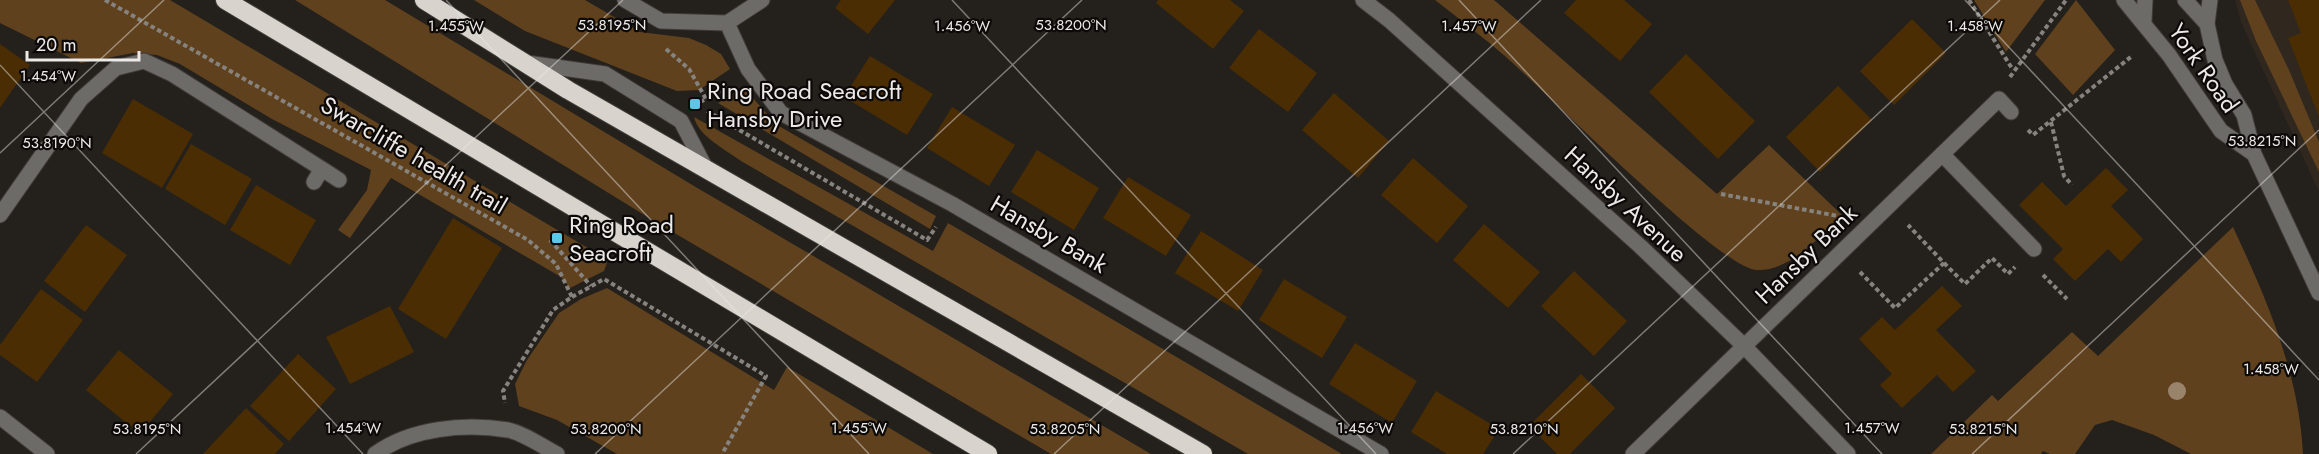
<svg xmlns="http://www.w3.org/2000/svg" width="2319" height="454" font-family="Jost,sans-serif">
<rect width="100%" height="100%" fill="#24201c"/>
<!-- built -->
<path fill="#30271e" d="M2235 0H2319V192L2241 22Z"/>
<!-- green -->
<path fill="#5f411e" d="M0 0H170L608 260 604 271 570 288 561 277 391 178 350 238 338 230 367 190 371 170 272 119 180 64 157 55 133 53 81 63 0 23Z
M295 0H385L694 186 1151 454H1051L654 221Z
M474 0H585L640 32 689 38 706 45 721 54 730 69 699 90 677 91 525 31Z
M1435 0H1494L1717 194 1769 145 1843 216C1819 236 1791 271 1757 270 1721 270 1545 91 1506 57 1483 37 1459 19 1435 0Z
M1974 0H2045L2006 52Z
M2076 0 2115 50 2073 95 2035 54Z
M2240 0H2255L2289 70 2319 142V172L2256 41Z
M743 87 777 125 936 216 930 229 718 103Z
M694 117 933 251 948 223 1342 454H1248L741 161C725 149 699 137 694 117Z
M2233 227C2267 300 2299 373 2303 454H2191L2154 435 2112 420 2095 425 2075 454H2050L2043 451 2041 454H1931L1992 395 1998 401 2072 332 2098 356Z
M607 288 774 390 787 367 933 454H617L557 420 519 406 515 384 527 360 559 313 581 299Z"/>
<!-- building -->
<path fill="#4b2d04" d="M841 0H895L868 34 835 8Z
M1158 0H1230L1244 11 1213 49 1156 3Z
M1576 0H1624L1652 24 1620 61 1564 13Z
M2288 0H2319V117L2288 38 2301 33Z
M1912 19 1946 53 1894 105 1860 71Z
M1259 29 1317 73 1288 112 1229 68Z
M0 44 30 65 0 108Z
M1686 54 1755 121 1718 159 1649 92Z
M870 56 933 94 907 135 844 97Z
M1838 86 1872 120 1820 172 1786 137Z
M1334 93 1389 141 1358 178 1302 130Z
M133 99 193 134 162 188 102 153Z
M952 107 1015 145 989 186 927 148Z
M191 144 252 179 225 225 165 189Z
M1037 150 1099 188 1074 230 1011 192Z
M1413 158 1468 206 1437 243 1381 195Z
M2106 168 2128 190 2111 206 2143 239 2121 262 2108 249 2075 281 2053 259 2063 249 2019 205 2042 182 2066 206Z
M1128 177 1191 215 1166 256 1103 218Z
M256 185 316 220 290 265 230 230Z
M453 218 502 248 446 339 398 309Z
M1484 224 1540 272 1508 308 1453 260Z
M86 225 127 255 85 312 44 281Z
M1201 231 1263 270 1238 311 1175 273Z
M1574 271 1627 321 1594 356 1541 306Z
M1284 279 1347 317 1322 358 1259 320Z
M1942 286 1962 306 1936 330 1976 371 1953 392 1937 375 1902 408 1880 385 1892 374 1859 339 1882 317 1895 330Z
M41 289 83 320 37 382 0 355V345Z
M390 306 414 352 350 384 326 337Z
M1355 343 1417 381 1392 423 1329 384Z
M119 350 173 394 140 434 86 390Z
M298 354 336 389 289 441 250 406Z
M1581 374 1615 408 1570 454H1557L1529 426Z
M1436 391 1499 429 1483 454H1447L1411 432Z
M246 408 284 444 275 454H203Z"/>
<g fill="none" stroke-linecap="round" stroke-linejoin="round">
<defs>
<path id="minor" d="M625 0 661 21 727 23 762 0
M1363 0 1389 20 1641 247 1743 345 1848 454
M2124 0 2169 55 2221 131 2254 154
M2185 0 2207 24 2215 60 2225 84 2244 115 2254 154 2319 293
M2144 21 2145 0
M727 23 748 69 781 113 952 204 1381 454
M2207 24 2210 0
M527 63 605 74 681 121 706 169
M1942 154 2034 249
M314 182 322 169 339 180
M0 215 81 99 116 68 144 61 172 74 322 169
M0 417 47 454
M375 454C411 428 464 423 508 430 524 433 543 447 557 454
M1633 454 1999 99 2011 112"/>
<path id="highway" d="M225 0 988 454
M424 0 568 90 1203 454"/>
</defs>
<!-- minor casing -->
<use href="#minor" stroke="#403c38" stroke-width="17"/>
<!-- highway casing -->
<use href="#highway" stroke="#403c38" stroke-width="20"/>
<!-- path -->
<path stroke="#86837f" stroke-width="4" stroke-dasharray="4.5 3" stroke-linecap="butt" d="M105 0 528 240 556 264 572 297 553 310 503 391 505 403
M1969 0 2013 70
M666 49 689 69 706 99
M2010 77 2066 0
M700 102 728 88
M707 111 927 240 936 227
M2051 122 2064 176 2072 185
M2028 130 2033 135 2132 56
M1721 194 1838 216
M550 240 591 286
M1944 263 1965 284 1992 258 2008 274 2015 267
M1860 272 1895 308 1944 263 1908 225
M2043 275 2067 299
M572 297 604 279 766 376 722 454"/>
<!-- minor -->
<use href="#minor" stroke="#6d6b68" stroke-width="15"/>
<!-- highway -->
<use href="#highway" stroke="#d9d3cd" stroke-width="18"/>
</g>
<!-- trees -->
<circle fill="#9a836b" cx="2177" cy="391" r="9"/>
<!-- ticks -->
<path fill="none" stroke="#ece9e6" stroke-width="1.5" stroke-opacity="0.45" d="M446 0 869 454M952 0 1376 454M1459 0 1882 454M1965 0 2319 380M0 65 363 454M0 153 164 0M136 454 623 0M595 454 1082 0M1054 454 1541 0M1513 454 2000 0M1972 454 2319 130"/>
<!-- markers -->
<g fill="#5ac8e6" stroke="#0c0a08" stroke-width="2">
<rect x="689" y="98" width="12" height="12" rx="3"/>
<rect x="551" y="232" width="12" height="12" rx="3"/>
</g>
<g text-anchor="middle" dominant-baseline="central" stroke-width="4.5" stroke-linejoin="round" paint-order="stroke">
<!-- street labels -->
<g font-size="24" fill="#ece9e6" stroke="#0c0a08">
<text transform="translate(2204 68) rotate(55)">York Road</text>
<text transform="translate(414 155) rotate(30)">Swarcliffe health trail</text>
<text transform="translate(1626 204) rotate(43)">Hansby Avenue</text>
<text transform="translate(1049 234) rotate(30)">Hansby Bank</text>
<text transform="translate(1806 254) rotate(-44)">Hansby Bank</text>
</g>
<!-- poi labels -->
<g font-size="24" fill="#ece9e6" stroke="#0c0a08" text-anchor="start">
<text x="707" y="90">Ring Road Seacroft<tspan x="707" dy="28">Hansby Drive</tspan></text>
<text x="569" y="224">Ring Road<tspan x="569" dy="28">Seacroft</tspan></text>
</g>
</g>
<g font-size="15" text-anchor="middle" fill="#ece9e6" stroke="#0c0a08" stroke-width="4.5" stroke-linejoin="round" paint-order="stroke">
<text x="612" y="30">53.8195°N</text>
<text x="1071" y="30">53.8200°N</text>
<text x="456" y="31">1.455°W</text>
<text x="962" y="31">1.456°W</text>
<text x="1469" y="31">1.457°W</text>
<text x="1975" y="31">1.458°W</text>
<text x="48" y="81">1.454°W</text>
<text x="2262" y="146">53.8215°N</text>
<text x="57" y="148">53.8190°N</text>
<text x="2271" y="374">1.458°W</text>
<text x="353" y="433">1.454°W</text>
<text x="859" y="433">1.455°W</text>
<text x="1365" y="433">1.456°W</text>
<text x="1872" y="433">1.457°W</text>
<text x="147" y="434">53.8195°N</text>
<text x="606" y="434">53.8200°N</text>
<text x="1065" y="434">53.8205°N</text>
<text x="1524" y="434">53.8210°N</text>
<text x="1983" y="434">53.8215°N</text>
</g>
<!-- scale -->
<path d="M27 51v9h112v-9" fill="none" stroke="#ece9e6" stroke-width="3"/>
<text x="36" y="51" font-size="18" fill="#ece9e6" stroke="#0c0a08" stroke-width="4.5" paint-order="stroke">20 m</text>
</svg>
